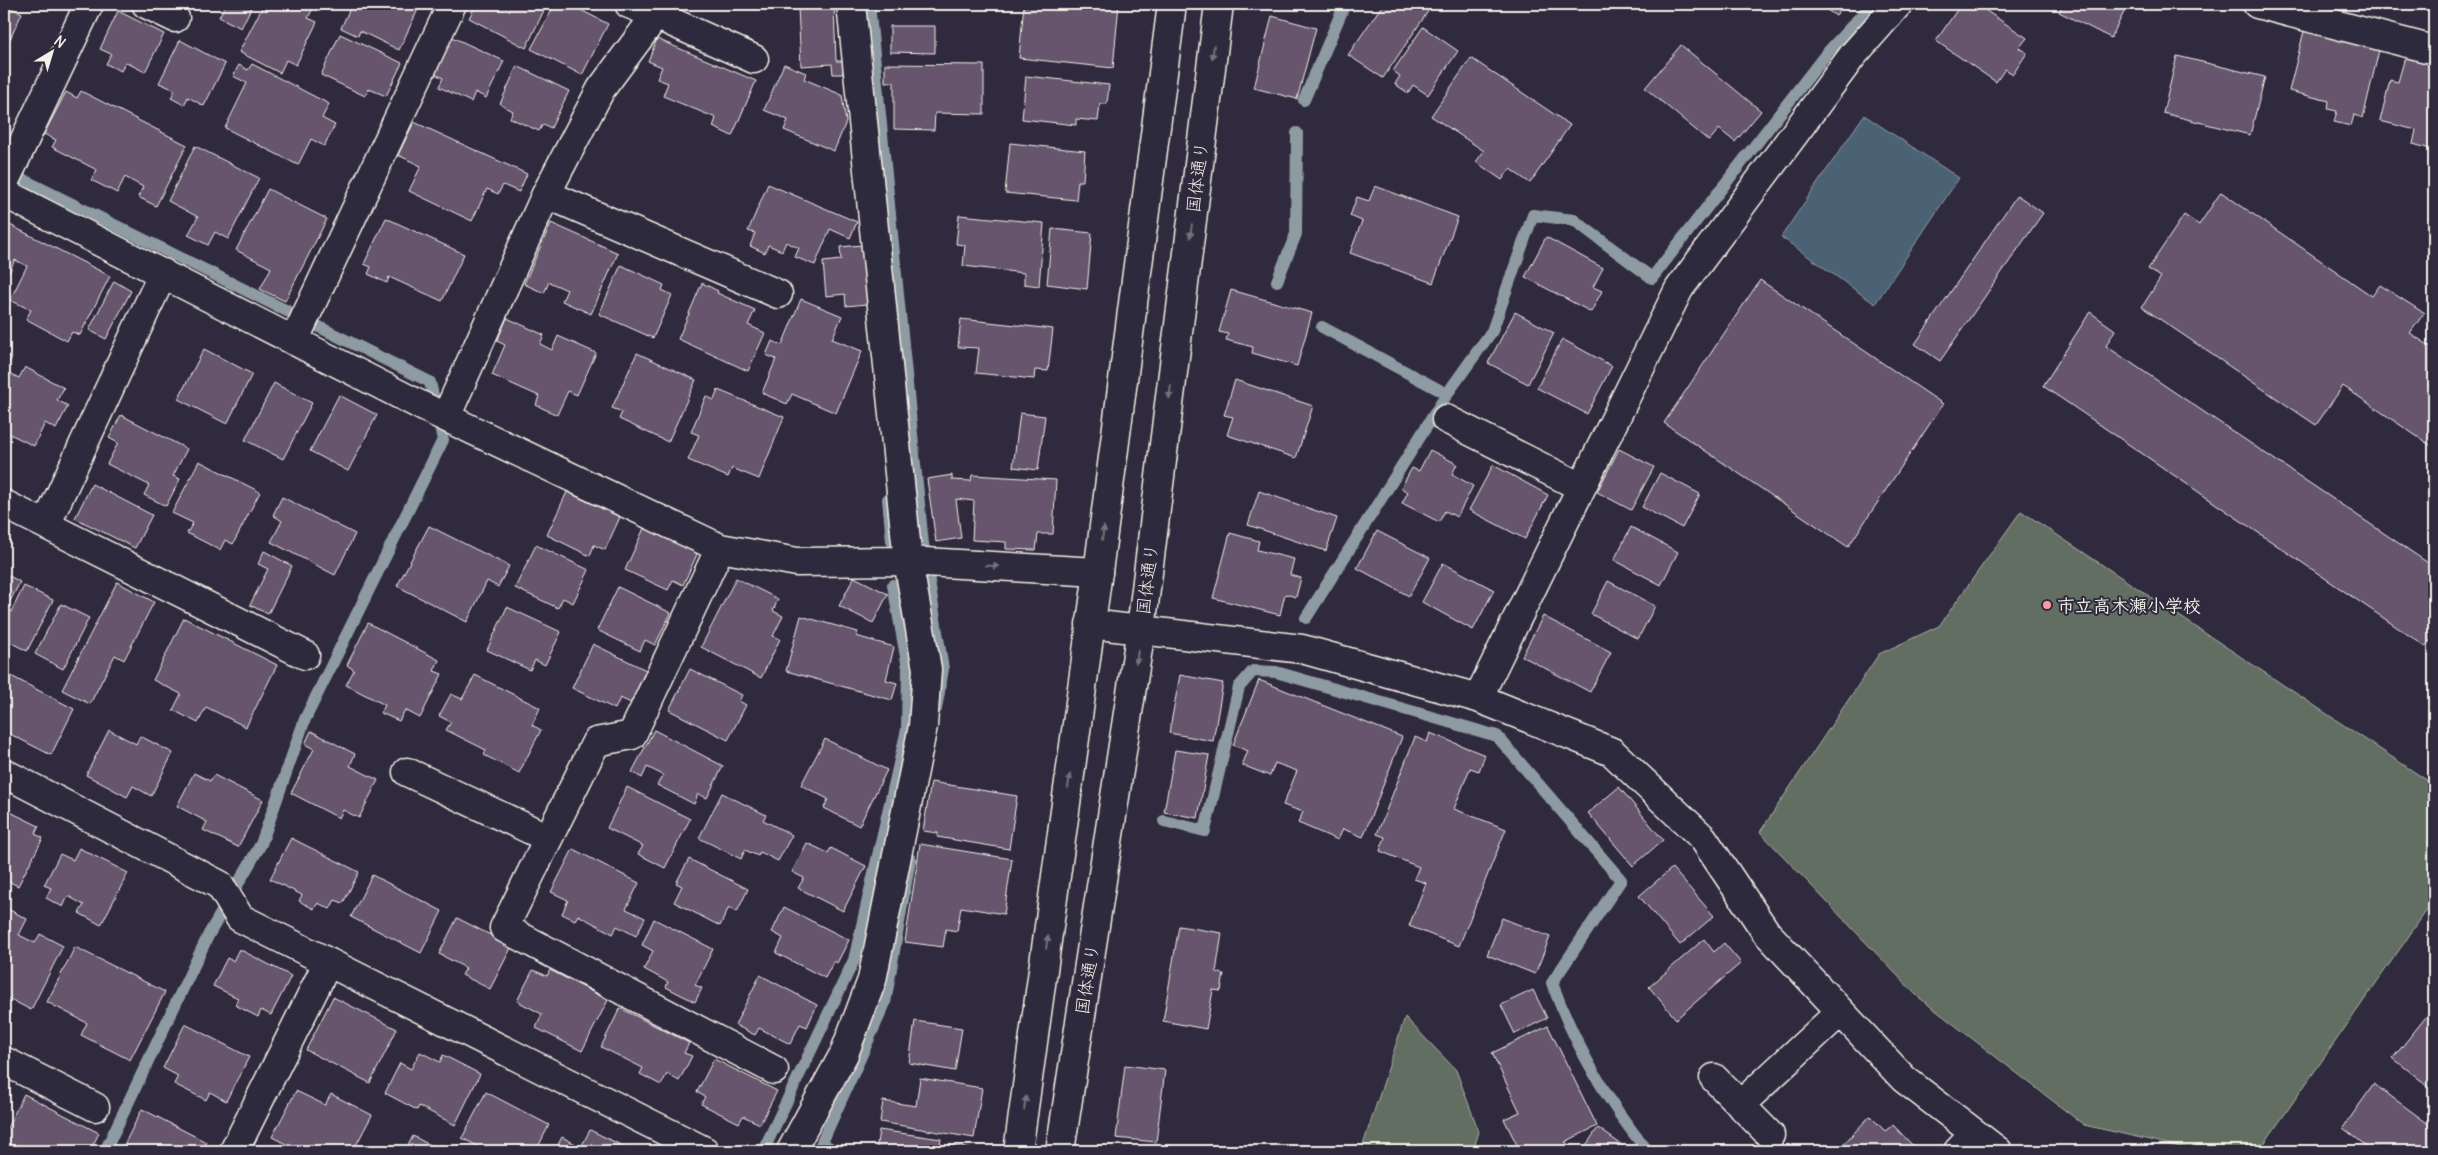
<svg xmlns="http://www.w3.org/2000/svg" width="2438" height="1155" font-family="Delius,'Klee One',sans-serif">
<rect width="100%" height="100%" fill="#2f2a3d"/>
<filter id="ink" filterUnits="userSpaceOnUse"><feTurbulence type="fractalNoise" baseFrequency=".02" numOctaves="2"/><feDisplacementMap in="SourceGraphic" scale="10" xChannelSelector="R" yChannelSelector="G"/><feConvolveMatrix kernelMatrix="1 2 1 2 8 2 1 2 1" color-interpolation-filters="sRGB"/></filter>
<g filter="url(#ink)">
<!-- green -->
<path fill="#626e62" stroke="#abb0a5" d="M2021 511 2434 785V900L2259 1151H2198L2084 1125 1917 996 1760 832 1879 654 1939 626Z
M1405 1017 1456 1070 1479 1132 1473 1151H1361Z"/>
<!-- water -->
<path fill="#4b6275" stroke="#8f9ba3" d="M1864 115 1959 178 1875 304 1781 237Z"/>
<g fill="none" stroke-linecap="round" stroke-linejoin="round">
<!-- stream -->
<path stroke="#8f9ba3" stroke-width="12" d="M869 4 923 544 943 669 936 709
M1304 100 1345 4
M6 171 430 382 443 440 305 719 261 844 209 934 105 1151
M1277 281 1296 234 1297 133
M1322 327 1447 394
M888 499 892 541
M1306 618 1447 394 1492 331 1533 215 1574 220 1652 278 1826 54 1872 4
M1164 821 1205 831 1239 687 1253 671 1276 672 1497 736 1621 880 1552 983C1573 1040 1608 1105 1648 1151
M822 1143 835 1151
M763 1151 854 960 907 729 908 668 893 585
M818 1151 885 1003 910 859"/>
</g>
<!-- building -->
<path fill="#66546d" stroke="#f4f1e8" d="M4 4H13L11 8 22 13 10 39 4 36Z
M226 4H253L241 28 219 17Z
M264 4H315L308 18 317 22 296 65 286 60 280 73 239 52Z
M352 4H417L420 5 399 50 360 31 358 36 341 28Z
M469 4H547L526 48 469 18 475 7Z
M555 4H569L608 24 582 75 531 49Z
M1024 4H1119L1113 68 1019 58Z
M1383 4H1433L1383 78 1348 55Z
M1818 4H1844L1836 16Z
M1961 4H1976L2027 38 2019 48 2027 53 2013 74 2005 69 1996 82 1936 41Z
M2063 4H2128L2111 38 2059 12Z
M834 5 836 61H843V74H833L832 64 801 66 798 7Z
M118 11 164 34 145 72 125 62 121 71 106 64 111 54 100 49Z
M1272 16 1316 28 1297 99 1254 88Z
M890 26H935V53L890 52Z
M1423 27 1458 51 1428 95 1413 85 1408 93 1395 84 1400 76 1393 71Z
M2304 31 2379 50 2363 118 2354 115 2351 126 2334 122 2337 111 2328 109 2329 101 2289 91Z
M340 34 402 63 386 96 369 89 365 96 321 75Z
M452 37 504 61 486 98 475 92 471 102 439 87 443 78 435 74Z
M657 39 756 81 732 136 713 127 716 118 663 96 668 83 657 79 662 67 648 61Z
M180 40 225 64 204 106 188 97 184 105 171 98 175 90 159 83Z
M1681 45 1761 111 1735 142 1719 129 1709 141 1645 88Z
M2177 56 2265 77 2250 135 2163 113Z
M2405 57 2434 64V150L2413 144 2416 130 2380 121 2390 80 2398 82Z
M1471 58 1570 125 1530 183 1510 169 1502 180 1476 162 1484 151 1431 116Z
M252 64 329 104 322 118 335 125 324 146 311 139 298 165 225 128 247 83 233 76 239 65 248 70Z
M784 64 806 73 804 79 842 95 846 122 834 151 784 130 788 120 764 110Z
M885 64 984 65V114L935 113 934 130 894 129V82H885Z
M517 66 569 91 551 128 543 124 539 131 510 118 513 111 500 104Z
M1026 76 1109 85 1107 104H1100L1098 121 1076 119V125L1022 119Z
M81 91 187 145 156 206 138 197 143 187 125 177 117 193 91 180 97 170 52 147 56 140 44 134 66 92 77 98Z
M414 122 527 174 519 192 503 185 498 194 487 189 472 221 409 191 421 166 398 155Z
M1010 143 1085 151 1083 181H1078L1076 200 1005 193Z
M195 146 259 178 228 239 215 232 208 245 188 235 198 217 168 201Z
M768 184 857 222 850 238 830 229 815 265 795 257 799 248 786 242 782 251 768 245 765 253 750 246 755 233 748 231Z
M1375 186 1458 217 1433 283 1350 253 1362 221 1350 216 1357 197 1369 201Z
M268 189 327 219 285 301 260 289 271 268 236 250Z
M2221 192 2372 296 2380 285 2424 313 2410 333 2434 349V448L2343 386 2316 425 2142 307 2161 277 2148 269 2184 215 2199 225Z
M2017 195 2043 213 1940 361 1915 344Z
M959 215 1044 223 1039 286 1024 284V273L963 266 965 245 956 244Z
M386 218 464 254 442 301 389 277 387 283 368 274 371 267 364 264Z
M4 222 110 276 80 335 72 332 67 341 26 319 31 310 10 300 27 266 15 260 4 283Z
M551 223 618 253 591 314 562 301 567 290 549 282 544 293 524 284Z
M1052 229 1092 233 1087 289 1047 284Z
M1546 237 1603 268 1593 287 1602 291 1591 312 1525 277Z
M862 245 867 304 846 306 845 294 826 296 823 262 841 260 840 247Z
M621 265 664 285 662 290 672 295 653 338 599 314Z
M1760 280 1943 404 1848 547 1664 423Z
M114 281 131 291 106 339 89 330Z
M702 283 718 291 717 293 755 310 748 325 765 333 748 371 678 339Z
M1231 290 1312 313 1297 366 1252 353 1253 347 1226 340 1228 334 1219 332Z
M801 299 842 316 832 339 862 351 836 413 792 394 787 404 762 393 776 359 766 355 772 341 782 345Z
M1515 312 1554 333 1528 384 1488 363Z
M2090 312 2115 330 2106 346 2434 567V634L2426 647 2043 386Z
M507 318 544 335 540 344 552 350 558 336 596 353 577 395 568 391 557 415 536 405 539 396 492 375 505 345 497 341Z
M961 319 1053 329 1048 371 1035 370 1034 379 976 373 979 348 958 347Z
M1562 339 1612 366 1587 414 1537 388Z
M204 349 252 374 227 424 178 399Z
M4 353 12 357 5 371 19 378 25 367 64 388 57 400 68 406 56 429 45 423 34 446 4 431Z
M637 353 696 380 668 442 619 419 622 412 612 408Z
M1235 380 1313 406 1296 458 1227 435 1233 417 1224 415Z
M274 383 312 403 283 459 245 440Z
M718 390 784 417 759 479 732 468 728 477 688 460 699 435 691 432 706 396 714 400Z
M339 395 377 415 348 471 310 451Z
M1020 413 1045 416 1038 470 1013 467Z
M121 415 187 449 173 476 180 479 166 506 144 495 149 485 107 464 118 443 109 438Z
M1619 449 1654 467 1631 510 1597 492Z
M1430 450 1457 464 1452 474 1473 486 1457 517 1445 511 1439 522 1402 503 1408 492 1401 488 1412 468 1419 471Z
M199 461 260 492 233 544 225 540 220 550 187 533 193 523 172 513Z
M1493 465 1548 495 1525 539 1469 510Z
M1660 473 1700 494 1682 528 1642 507Z
M952 475V480L971 481 972 475 1056 480 1053 534H1038L1036 550 1006 549V542L972 540 974 501 956 499 961 538 936 542 927 479Z
M92 484 152 515 135 548 75 518Z
M1259 491 1337 518 1326 551 1248 525Z
M567 492 620 517 605 550 594 545 590 556 547 535Z
M282 497 355 534 335 575 271 542 282 521 273 515Z
M429 526 509 566 498 587 487 581 467 622 397 586Z
M645 526 698 552 683 585 673 580 668 590 625 570Z
M1631 527 1678 552 1661 585 1614 560Z
M1377 531 1430 558 1409 596 1357 568Z
M1230 533 1259 541 1257 550 1294 559 1290 575 1301 578 1296 597 1285 594 1280 615 1213 598Z
M536 545 589 570 573 603 563 598 558 608 515 588Z
M264 551 292 566 268 614 250 605 268 569 258 564Z
M1443 563 1494 590 1473 630 1422 602Z
M4 573 20 582 4 613Z
M854 577 888 594 873 623 839 606Z
M736 578 778 599 773 611 783 616 773 636 780 639 761 678 701 647Z
M1608 581 1655 606 1638 639 1591 614Z
M117 582 154 602 124 660 115 655 90 704 62 690Z
M24 586 53 600 27 651 4 639V626Z
M618 587 671 613 655 645 645 640 640 651 597 630Z
M61 604 89 618 63 669 35 654Z
M507 607 561 632 545 665 535 660 530 670 487 650Z
M801 616 858 632 856 636 894 647 886 680 897 683 892 700 786 671Z
M1543 616 1611 652 1590 692 1522 656Z
M184 618 277 665 246 727 206 707 198 723 173 710 181 694 153 680Z
M368 623 439 660 434 671 442 674 420 718 405 710 399 721 381 713 385 705 346 685 354 670 347 665Z
M593 644 646 670 631 703 620 698 615 709 572 688Z
M690 669 742 695 739 701 746 705 728 740 669 710Z
M475 675 540 708 532 725 541 730 519 773 484 755 486 750 446 730 451 722 439 716 451 694 462 699Z
M1180 675 1223 683 1213 741 1169 733Z
M11 676 74 709 51 755 4 731V690Z
M1259 680 1402 737 1363 837 1343 829 1338 840 1298 823 1303 812 1283 805 1297 771 1275 763 1270 776 1242 765 1248 751 1233 745Z
M109 730 136 744 140 736 173 753 151 796 133 786 127 797 86 775Z
M654 730 723 766 707 798 698 794 694 804 657 785 663 775 647 767 642 778 632 772Z
M311 731 355 754 350 766 378 780 359 818 343 810 339 818 291 793 314 749 305 744Z
M1430 733 1485 755 1479 771 1470 768 1454 809 1506 829 1459 946 1409 926 1426 883 1414 879 1419 867 1380 851 1385 837 1377 834 1415 737 1427 742Z
M825 739 887 770 859 826 824 808 828 799 801 785Z
M1175 750 1209 755 1198 818 1164 812Z
M194 773 210 781 214 775 263 800 238 847 203 830 207 822 177 806Z
M931 782 1017 796 1009 849 937 837 938 833 923 831Z
M627 787 690 819 665 868 638 854 643 846 607 828Z
M1619 787 1663 840 1633 866 1588 813Z
M722 793 766 815 763 820 792 835 778 861 760 852 758 856 745 850 741 859 699 838Z
M4 809 39 826 35 834 43 838 18 886 4 879Z
M291 838 359 872 343 903 335 900 330 909 318 903 314 909 299 901 302 895 270 879Z
M807 843 828 853 831 848 866 866 843 911 798 888 804 878 792 872Z
M920 844 1012 859 1004 914 961 907 957 931 946 929 943 947 905 942Z
M79 848 128 873 101 925 79 913 84 905 68 896 63 907 46 898 51 888 44 885 60 854 73 860Z
M573 849 639 883 626 909 645 918 636 936 617 926 613 934 578 915 575 920 562 914 568 900 551 892Z
M689 859 748 889 737 912 729 907 720 926 674 902 682 886 676 883Z
M1672 868 1714 916 1680 945 1639 896Z
M372 875 442 911 421 953 351 917Z
M4 907 27 919 19 935 35 943 40 934 63 946 31 1010 4 996Z
M784 907 849 940 837 963 834 961 825 978 776 953 783 938 772 932Z
M457 918 512 946 490 989 462 975 466 968 439 954Z
M1502 918 1550 937 1535 974 1487 955Z
M654 919 713 949 695 985 702 988 695 1002 666 987 668 982 644 969 653 951 642 945Z
M1179 926 1222 933 1216 972 1224 974 1221 991 1213 990 1206 1029 1163 1021Z
M1704 939 1714 952 1724 943 1741 963 1676 1019 1649 987Z
M75 947 165 992 130 1060 81 1035 87 1023 47 1002Z
M239 949 291 976 271 1015 261 1010 258 1017 235 1005 238 998 213 986 227 958 233 961Z
M533 970 547 976 550 970 608 1000 582 1051 536 1028 542 1014 517 1001Z
M760 975 817 1005 807 1027 800 1024 790 1044 759 1028 755 1035 735 1025Z
M1533 990 1547 1018 1515 1034 1501 1005Z
M333 997 397 1029 370 1083 306 1050Z
M2434 1007V1091L2393 1058Z
M620 1008 689 1043 684 1053 692 1056 679 1081 667 1074 661 1085 640 1074 643 1068 601 1047Z
M915 1021 962 1028 955 1071 909 1063Z
M185 1024 249 1057 226 1101 210 1092 206 1100 174 1084 178 1076 163 1068Z
M1548 1026 1597 1126 1565 1142 1578 1151H1520L1504 1119 1520 1112 1492 1053Z
M420 1052 440 1062 443 1055 480 1074 455 1125 419 1106 417 1110 385 1093 400 1063 411 1069Z
M714 1059 777 1091 760 1124 743 1116 739 1123 701 1104 705 1097 697 1092Z
M1125 1065 1165 1070 1156 1142 1116 1138Z
M920 1078 982 1088 974 1138 880 1122 883 1101 916 1106Z
M2374 1084 2434 1128V1145L2430 1151H2382L2376 1147 2373 1151 2343 1128Z
M296 1091 325 1105 331 1094 372 1115 353 1151H323L310 1145 306 1151H300L272 1137Z
M486 1092 549 1125 536 1151H487L462 1138Z
M24 1094 99 1133 90 1151H21L4 1143V1134Z
M142 1109 206 1142 202 1151H121Z
M1870 1116 1885 1131 1893 1125 1918 1151H1837Z
M1598 1128 1629 1150 1628 1151H1582Z
M590 1130 633 1151H555L562 1137 581 1147Z
M879 1130 941 1139 939 1151H876Z
M413 1136 441 1151H405Z
M948 1145 971 1149V1151H947Z"/>
<g fill="none" stroke-linecap="round" stroke-linejoin="round">
<defs>
<path id="street" d="M146 4 175 18
M2257 4 2434 50
M656 15 754 59
M4 183 89 4
M4 193 424 407 720 548 797 562 908 561 1098 572
M546 194 778 294
M294 341 452 4
M446 417 546 194 601 89 656 15 629 4
M1446 419 1581 487
M4 504 46 525 163 273
M46 525 305 655
M720 548 632 735 596 742 504 928 774 1070
M1090 624 1302 649 1478 698 1612 752 1703 838 1766 932 1904 1079 1998 1151
M1478 698 1679 289 1853 55 1898 4
M407 772 548 838
M4 773 220 885 240 918 705 1151
M4 1061 95 1107
M1714 1078 1770 1135
M1740 1105 1840 1012
M234 1151 328 962
M791 1151 844 1054 872 980 923 726 927 669 908 561 851 4
M1958 1151 1974 1134"/>
<path id="highway" d="M1018 1151 1098 572 1172 4
M1060 1151 1141 629 1219 4"/>
</defs>
<!-- street casing -->
<use href="#street" stroke="#f4f1e8" stroke-width="31"/>
<!-- highway casing -->
<use href="#highway" stroke="#f4f1e8" stroke-width="31"/>
<!-- street -->
<use href="#street" stroke="#2f2a3d" stroke-width="28"/>
<!-- highway -->
<use href="#highway" stroke="#2f2a3d" stroke-width="28"/>
</g>
<!-- one-way arrows -->
<defs><path id="oneway-solid" d="M-6-.8H1V-3.2L6.5 0L1 3.2V.8H-6Z" transform="scale(1.25)"/></defs>
<g fill="#747079">
<use href="#oneway-solid" transform="translate(1213 52) rotate(97)"/>
<use href="#oneway-solid" transform="translate(1191 231) rotate(97)"/>
<use href="#oneway-solid" transform="translate(1170 392) rotate(97)"/>
<use href="#oneway-solid" transform="translate(1103 533) rotate(-82)"/>
<use href="#oneway-solid" transform="translate(992 566) rotate(3)"/>
<use href="#oneway-solid" transform="translate(1137 657) rotate(99)"/>
<use href="#oneway-solid" transform="translate(1069 781) rotate(-82)"/>
<use href="#oneway-solid" transform="translate(1047 942) rotate(-82)"/>
<use href="#oneway-solid" transform="translate(1025 1103) rotate(-82)"/>
</g>
</g>
<!-- markers -->
<circle fill="#ff9aa2" stroke="#2f2a3d" stroke-width="2" cx="2047" cy="605" r="5"/>
<g text-anchor="middle" dominant-baseline="central" stroke-width="4" stroke-linejoin="round" paint-order="stroke">
<!-- street labels -->
<g font-size="18" fill="#f4f1e8" stroke="#2f2a3d">
<text transform="translate(1197 177) rotate(-83)">国体通り</text>
<text transform="translate(1147 579) rotate(-83)">国体通り</text>
<text transform="translate(1087 979) rotate(-81)">国体通り</text>
</g>
<!-- poi labels -->
<g font-size="18" font-weight="bold" fill="#f4f1e8" stroke="#2f2a3d" text-anchor="start">
<text x="2057" y="605">市立高木瀬小学校</text>
</g>
</g>
<!-- margin -->
<rect width="2438" height="1155" fill="none" stroke="#2f2a3d" stroke-width="20"/>
<rect x="10" y="10" width="2418" height="1135" fill="none" stroke="#f4f1e8" stroke-width="2" filter="url(#ink)"/>
<!-- north arrow -->
<g transform="translate(52 52) rotate(38)" stroke="#2f2a3d" stroke-width="4" paint-order="stroke">
<path d="M0-4L9 19L0 12L-9 19Z" fill="#f4f1e8"/>
<text y="-8" font-size="14" font-weight="bold" text-anchor="middle" fill="#f4f1e8">N</text>
</g>
</svg>
